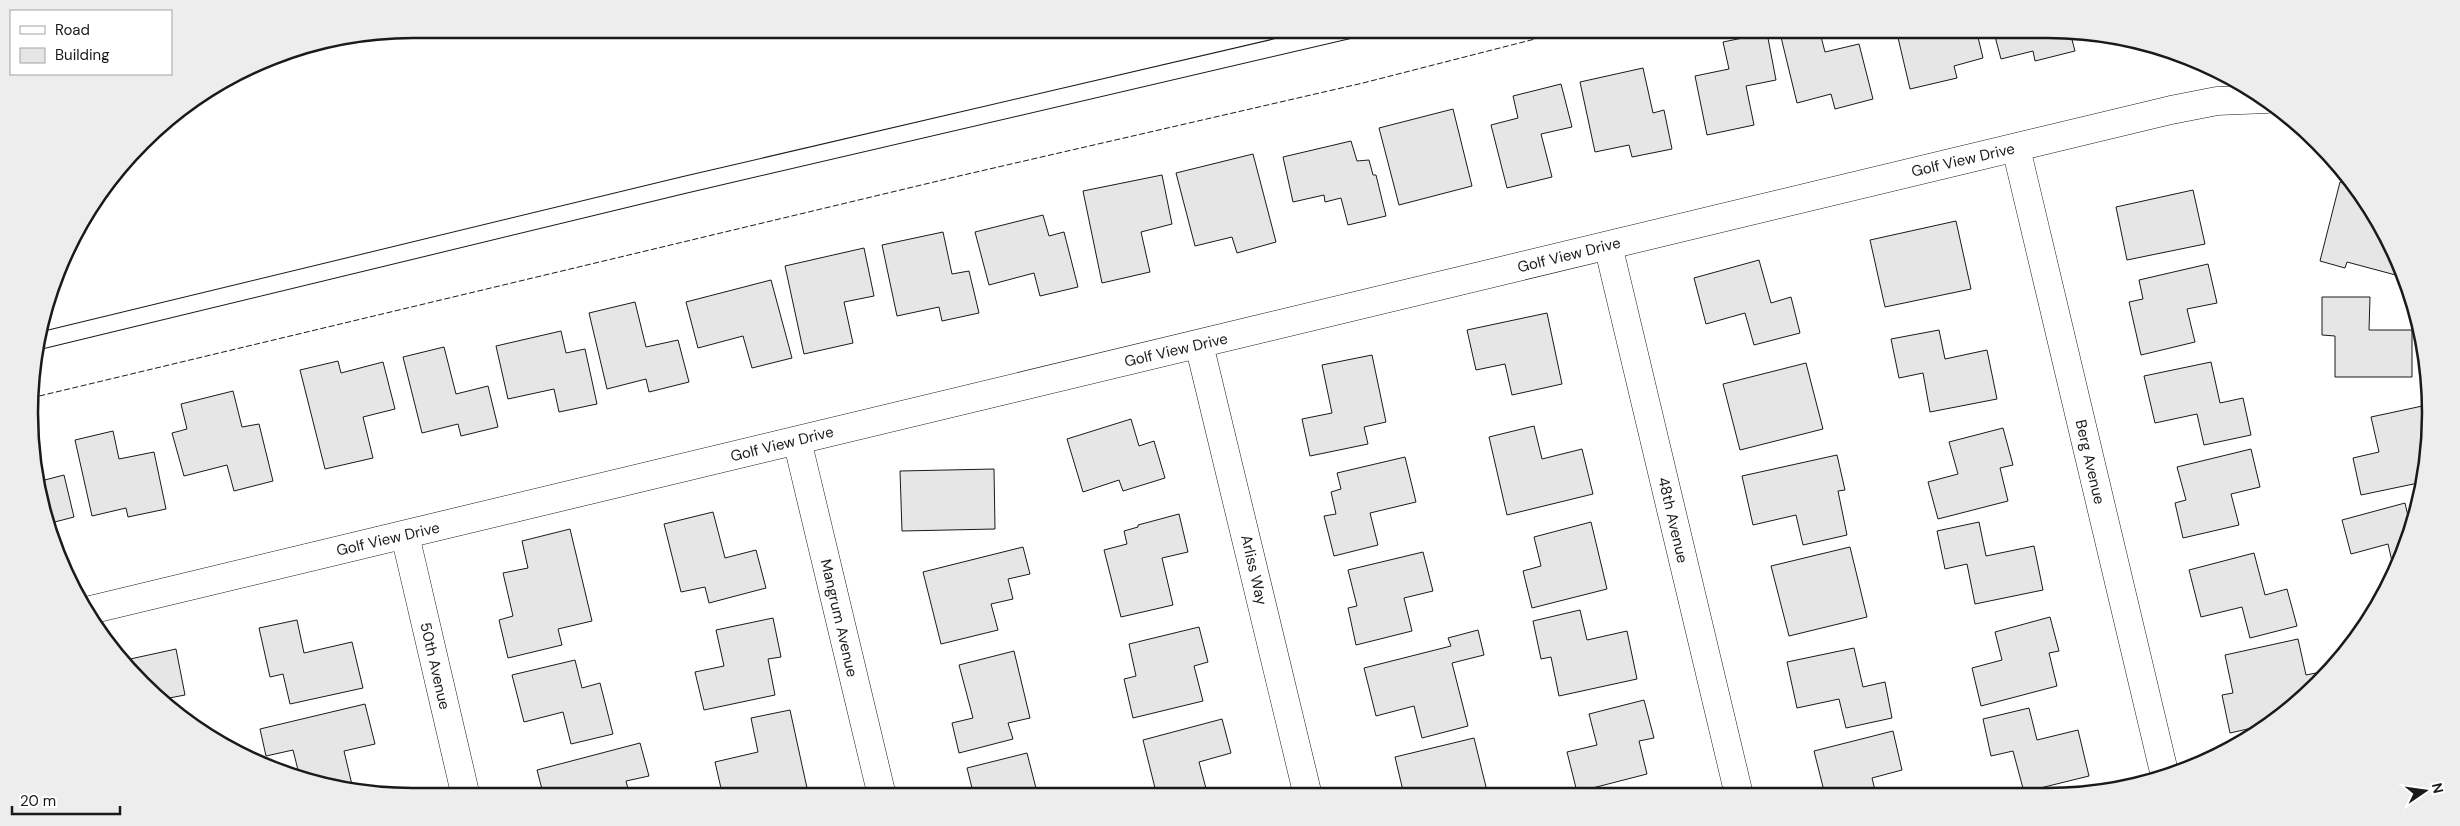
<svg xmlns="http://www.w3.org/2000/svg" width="2460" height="826" font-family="'DM Sans',sans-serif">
<rect width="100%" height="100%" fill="#fff"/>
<!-- building -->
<path fill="#e6e6e6" stroke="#1a1a1a" d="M1796 29H1819L1825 52 1859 44 1873 99 1835 109 1831 94 1797 103 1780 33Z
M1896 29H1976L1983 58 1954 66 1957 78 1910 89Z
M1993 29H2047L2070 32 2075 51 2035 61 2033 51 2001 59Z
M1767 33 1776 80 1746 86 1754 125 1707 135 1695 76 1729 69 1723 42Z
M1643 68 1653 113 1664 110 1672 149 1632 157 1629 145 1595 152 1580 82Z
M1561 84 1572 127 1541 134 1552 177 1507 188 1491 125 1518 118 1513 96Z
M1453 109 1472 186 1399 205 1379 128Z
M1351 141 1357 161 1369 160 1373 175H1376L1386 216 1348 225 1341 198 1325 202 1324 195 1293 202 1283 157Z
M1253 154 1276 242 1237 253 1232 237 1195 246 1176 173Z
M1162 175 1172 224 1141 232 1150 272 1102 283 1083 191Z
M2340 182 2355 186 2380 221 2403 273V277L2347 262 2345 268 2320 261Z
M2193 190 2205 244 2127 260 2116 207Z
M1043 215 1049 236 1064 232 1078 287 1040 296 1034 273 989 285 975 232Z
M1956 221 1971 289 1885 307 1870 240Z
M943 232 952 274 969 271 979 313 942 321 939 307 897 316 882 245Z
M864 248 874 296 844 302 853 343 804 354 785 266Z
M1759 260 1771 303 1791 297 1800 333 1754 345 1745 313 1706 324 1694 278Z
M2208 264 2217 303 2187 309 2195 342 2141 355 2129 302 2143 299 2139 280Z
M771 280 792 358 752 368 743 336 698 348 686 302Z
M2322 297H2370L2369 330H2412V377H2335V336L2322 335Z
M635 302 646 347 678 340 689 382 649 392 646 379 607 389 589 313Z
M1547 313 1562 384 1512 395 1505 364 1476 370 1467 330Z
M1939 330 1945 359 1987 350 1997 399 1930 412 1923 373 1899 378 1891 339Z
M561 331 566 353 585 349 597 404 559 412 554 389 508 399 496 346Z
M444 347 456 394 488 386 498 427 461 436 458 424 422 433 403 357Z
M1372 355 1386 422 1364 427 1368 444 1310 456 1302 419 1332 413 1322 365Z
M338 361 341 373 383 362 395 409 363 417 373 458 325 469 300 370Z
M2211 362 2220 403 2243 398 2251 435 2204 445 2197 414 2155 423 2144 376Z
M1806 363 1823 429 1740 450 1723 384Z
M233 391 242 427 259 424 273 481 234 491 227 465 184 476 172 433 187 429 181 404Z
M2427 405 2430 438V443L2420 445 2425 470 2423 482 2361 495 2353 458 2379 452 2371 417Z
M1131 419 1139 446 1154 441 1165 478 1123 491 1119 480 1083 492 1067 439Z
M1534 426 1542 459 1582 449 1593 494 1507 515 1489 437Z
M2003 428 2013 465 2000 468 2008 501 1938 519 1928 482 1958 474 1949 442Z
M113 431 119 459 154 452 166 509 128 517 126 508 92 516 75 440Z
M2251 449 2260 487 2231 494 2239 525 2183 538 2175 503 2186 500 2177 467Z
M1837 455 1845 490 1838 491 1847 535 1803 545 1796 515 1753 525 1742 476Z
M1405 457 1416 502 1370 513 1378 545 1334 556 1324 516 1336 514 1331 492 1341 489 1337 473Z
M994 469 995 529 902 531 900 471Z
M64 475 74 517 47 524 42 512 37 482Z
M2405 503 2411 529 2394 570 2388 544 2351 554 2342 520Z
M713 512 725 558 756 550 766 588 709 603 705 587 681 592 664 524Z
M1179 514 1188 552 1162 558 1173 605 1121 617 1104 550 1127 544 1124 531 1138 527V525Z
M1591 522 1607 589 1532 608 1523 571 1541 566 1534 537Z
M1979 522 1986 556 2034 546 2043 590 1975 604 1967 564 1945 569 1937 531Z
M570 529 592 621 558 629 562 645 508 658 499 620 513 616 503 573 528 568 522 541Z
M1023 547 1030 574 1008 579 1013 599 991 604 998 630 941 644 923 572Z
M1850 547 1867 617 1789 636 1771 566Z
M1423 552 1433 591 1404 598 1412 631 1356 645 1348 608 1357 606 1348 570Z
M2254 553 2265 595 2287 589 2297 626 2250 638 2242 607 2201 617 2189 570Z
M1580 610 1587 640 1627 631 1637 679 1559 696 1551 657 1541 659 1533 621Z
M2050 617 2059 651 2049 653 2057 686 1981 706 1972 668 2002 660 1995 632Z
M773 618 781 657 768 659 775 695 704 710 695 672 724 666 716 630Z
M297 620 304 653 352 642 363 688 290 704 283 674 270 677 259 628Z
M1199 627 1208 662 1194 666 1203 701 1133 718 1124 679 1136 676 1129 644Z
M1478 630 1484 655 1452 663 1468 726 1422 738 1414 706 1376 716 1364 668 1451 646 1448 638Z
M2298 639 2306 675 2321 672 2322 676 2301 702 2290 708 2272 712 2273 719 2261 726 2230 733 2222 695 2233 693 2225 655Z
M1854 648 1863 687 1885 682 1892 718 1846 728 1839 699 1797 708 1787 662Z
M176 649 185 695 164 699 166 705 141 685 121 661Z
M1014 651 1030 718 1008 723 1013 739 959 753 952 723 973 718 959 665Z
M575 660 582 688 600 683 613 734 571 744 563 712 524 722 512 675Z
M1644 700 1654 738 1639 741 1647 774 1577 792 1567 752 1597 745 1589 714Z
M365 704 375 744 344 751 353 789 314 784 300 778 293 750 266 756 260 729Z
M2029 708 2037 740 2078 730 2089 776 2024 792 2013 751 1991 756 1983 719Z
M790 710 807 788 768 797H723L715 762 758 752 751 718Z
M1222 719 1231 753 1199 762 1208 796H1157L1143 740Z
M1893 731 1902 770 1872 778 1876 794 1825 795 1814 751Z
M1474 738 1488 795H1404L1395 757Z
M640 743 649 776 626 781 630 797H544L537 770Z
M1027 753 1038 796H974L967 768Z"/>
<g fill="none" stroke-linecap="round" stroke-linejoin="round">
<defs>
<path id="service" d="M39 341 684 185 1354 29"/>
<path id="minor" d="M2016 148 2165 776
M1608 245 1739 795
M1199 344 1308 796
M797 440 882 796
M405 535 466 797
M86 611 2171 110 2217 101 2267 99"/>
</defs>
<!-- service casing -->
<use href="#service" stroke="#1a1a1a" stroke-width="18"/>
<!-- minor casing -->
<use href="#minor" stroke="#1a1a1a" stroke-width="29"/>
<!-- service -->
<use href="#service" stroke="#fff" stroke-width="16"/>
<!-- minor -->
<use href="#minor" stroke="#fff" stroke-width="28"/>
<!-- fence -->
<path stroke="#1a1a1a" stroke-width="1" stroke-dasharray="6 2.5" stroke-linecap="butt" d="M31 398 959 176 1363 83 1574 29"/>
</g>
<g text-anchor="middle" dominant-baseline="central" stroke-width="4" stroke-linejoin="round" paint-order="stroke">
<!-- street labels -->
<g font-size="15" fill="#1a1a1a" stroke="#fff">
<text transform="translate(1963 160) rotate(-13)">Golf View Drive</text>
<text transform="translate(1569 255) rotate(-14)">Golf View Drive</text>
<text transform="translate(1176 350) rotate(-13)">Golf View Drive</text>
<text transform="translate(782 444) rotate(-14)">Golf View Drive</text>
<text transform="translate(2090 462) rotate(77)">Berg Avenue</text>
<text transform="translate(1673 520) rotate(77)">48th Avenue</text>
<text transform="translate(388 539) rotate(-13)">Golf View Drive</text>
<text transform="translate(1254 570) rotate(77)">Arliss Way</text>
<text transform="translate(839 618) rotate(77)">Mangrum Avenue</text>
<text transform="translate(435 666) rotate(77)">50th Avenue</text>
</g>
</g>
<!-- crop -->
<path d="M0 0H2460V826H0ZM413 38H2047A375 375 0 0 1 2422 413V413A375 375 0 0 1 2047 788H413A375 375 0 0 1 38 413V413A375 375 0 0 1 413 38Z" fill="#ededed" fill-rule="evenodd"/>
<path fill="none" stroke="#1a1a1a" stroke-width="2.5" d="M413 38H2047A375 375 0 0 1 2422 413V413A375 375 0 0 1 2047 788H413A375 375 0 0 1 38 413V413A375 375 0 0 1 413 38Z"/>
<!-- legend -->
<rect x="10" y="10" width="162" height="65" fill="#ffffff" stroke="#a3a3a3"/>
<rect x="20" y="26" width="25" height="8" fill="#ffffff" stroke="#a3a3a3"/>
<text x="55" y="35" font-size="15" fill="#1a1a1a">Road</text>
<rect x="20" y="48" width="25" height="15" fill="#e6e6e6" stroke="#a3a3a3"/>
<text x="55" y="60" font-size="15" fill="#1a1a1a">Building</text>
<!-- north arrow -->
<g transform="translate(2425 791) rotate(77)" stroke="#ffffff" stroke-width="4" paint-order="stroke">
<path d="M0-4L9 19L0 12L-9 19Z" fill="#1a1a1a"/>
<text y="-8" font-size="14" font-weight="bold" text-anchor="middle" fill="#1a1a1a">N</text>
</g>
<!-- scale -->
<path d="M12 806v8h108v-8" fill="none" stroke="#1a1a1a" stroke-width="2.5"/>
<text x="20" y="806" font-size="15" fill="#1a1a1a" stroke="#ffffff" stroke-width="4" paint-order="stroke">20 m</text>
</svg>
